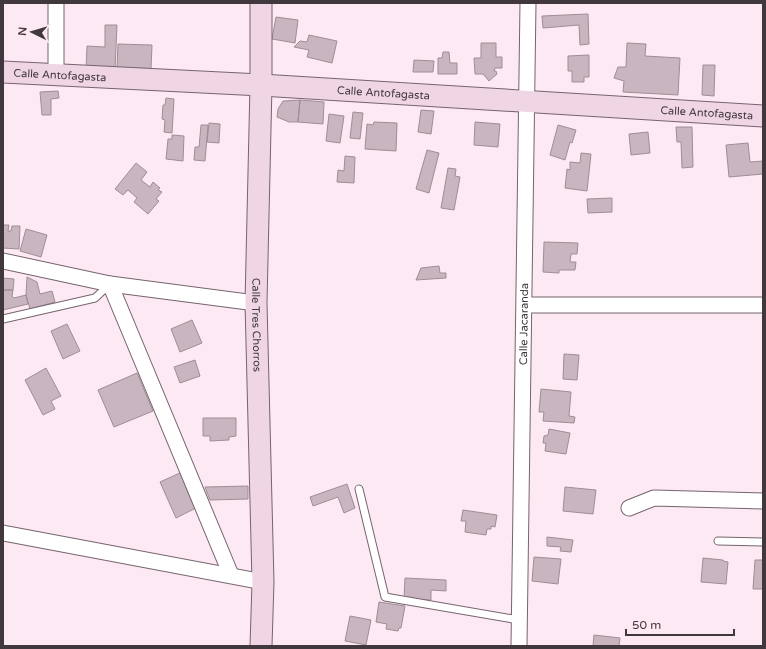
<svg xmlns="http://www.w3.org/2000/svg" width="766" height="649" font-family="'Varela Round',sans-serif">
<rect width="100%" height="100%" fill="#fde9f3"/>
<!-- building -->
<path fill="#c8b5bf" stroke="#9f8d96" d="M588 14 589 44 580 45 579 25 543 28 542 16Z
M276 17 298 20 295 43 272 39Z
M105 25H117L115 70 86 69 87 46 105 47Z
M309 35 337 41 332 63 307 57 309 50 294 47 300 41 307 42Z
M481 43H496V57H502V68H495L494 71H496L497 74 489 81 483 74H475L474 58H481Z
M627 43 646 44 645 56 680 58 678 95 623 92 624 81 614 78 618 67H626Z
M118 44 152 45 151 69 117 68Z
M443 52H449L450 63H457V74H438V58H442Z
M589 55V77H584V82H572V71H568V56Z
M414 60 434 61 433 72H413Z
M703 65H715L714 96 702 95Z
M58 91 59 98 51 99V115H42L40 92Z
M166 98 174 99 172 133 164 132 165 120 162 119 163 105H165Z
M300 100 298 122H289L277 117 278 109 283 101Z
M300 100 324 102 323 124 298 122Z
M421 110 434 111 431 134 418 132Z
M353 112 363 113 360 139 350 138Z
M329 114 344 116 340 143 326 141Z
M374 122 397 123 396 151 365 149 367 124 373 125Z
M475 122 500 124 498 147 474 145Z
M209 123 220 124 219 143 207 142Z
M201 125H208L205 161 194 160 195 147H199Z
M558 125 576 130 572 143 570 142 565 160 550 155Z
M676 127H692L693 167 682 168 681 142H677Z
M648 132 650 153 631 155 629 134Z
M172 135 184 136 183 161 166 159 168 139H172Z
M748 143 750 162 763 161V174L729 177 726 145Z
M427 150 439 153 429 193 416 189Z
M581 153 591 154 587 191 565 188 567 169 570 170V162L580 163Z
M345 156 355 157 354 183 337 182 338 170 344 171Z
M136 163 147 172 141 180 150 187 153 182 160 188 158 190 162 192 156 199 159 201 148 214 134 202 137 198 128 190 123 195 115 189Z
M448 168 456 169 455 176 460 177 454 210 441 208Z
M612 198V212L588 213 587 199Z
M3 225H9L8 231H11L12 226H20L19 249 3 248Z
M26 229 47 235 41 257 20 251Z
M544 242 578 243 577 254H571L570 262H576L575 270H559V273L543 272Z
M439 266 440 273H446V278L416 280 421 268Z
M27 277 37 282 40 294 52 291 55 302 30 309 26 295Z
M3 278 14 279 13 290H3Z
M3 290H13L12 296 14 298 26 295 28 304 3 310Z
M192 320 202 343 180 352 171 329Z
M67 324 80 351 63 359 51 331Z
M564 354 579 355 577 380 563 379Z
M195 360 200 376 180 383 174 367Z
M46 368 61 396 51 401 55 409 43 415 25 380Z
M137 373 153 411 114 427 98 390Z
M541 389 571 392 569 416 575 417 574 423 543 421 544 412H539Z
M203 418H236V436L229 437V440L210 441V436H203Z
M549 429 570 433 566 454 545 451 546 443H543L544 436 548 435Z
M182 472 198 507 176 518 160 482Z
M347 484 355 508 344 513 338 497 313 506 310 497Z
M248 486V499L210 500 205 487Z
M565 487 596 490 593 514 563 511Z
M463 510 497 515 495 527 491 526V529H487L486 535 465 532 466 521H461Z
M547 537 573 540 571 552 560 551 561 547 547 546Z
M534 557 561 559 558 584 532 581Z
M703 558 723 560V561L728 562 726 584 701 582Z
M755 560H763V589H753Z
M405 578 446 580V591L431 590V600L404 599Z
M379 602 405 606 401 628H399L398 631 386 629 387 624 376 622Z
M350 616 371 620 366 645 345 641Z
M594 635 620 638 619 646H593Z"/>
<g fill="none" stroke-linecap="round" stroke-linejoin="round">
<defs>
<path id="lane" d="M3 319 95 298 110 284
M359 489 385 597 519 620
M718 541 763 542"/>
<g id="street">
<path d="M56 74V3"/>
<path d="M3 261 110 284 256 303"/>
<path d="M110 284 231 575"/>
<path d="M525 305H763"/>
<path d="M629 508 654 498 763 501"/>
<path d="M3 533 263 582"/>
<path id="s1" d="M519 646 528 3"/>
</g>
<g id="secondary">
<path id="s2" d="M261 3V85L256 303 263 582 261 646"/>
<path id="s3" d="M3 72 261 85 763 116"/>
</g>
</defs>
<!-- lane casing -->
<use href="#lane" stroke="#75646d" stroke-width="9"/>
<!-- street casing -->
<use href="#street" stroke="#75646d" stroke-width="17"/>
<!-- secondary casing -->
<use href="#secondary" stroke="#75646d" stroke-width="23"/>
<!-- lane -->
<use href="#lane" stroke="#fff" stroke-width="7"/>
<!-- street -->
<use href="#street" stroke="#fff" stroke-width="15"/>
<!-- secondary -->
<use href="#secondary" stroke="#f0d5e4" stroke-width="21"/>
</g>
<g text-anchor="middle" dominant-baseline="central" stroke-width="3" stroke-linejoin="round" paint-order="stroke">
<!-- street labels -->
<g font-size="11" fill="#40383c" stroke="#fde9f3">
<text stroke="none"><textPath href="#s3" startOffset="57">Calle Antofagasta</textPath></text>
<text stroke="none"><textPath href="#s3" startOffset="381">Calle Antofagasta</textPath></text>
<text stroke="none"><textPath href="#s3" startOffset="705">Calle Antofagasta</textPath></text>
<text stroke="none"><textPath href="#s2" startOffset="322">Calle Tres Chorros</textPath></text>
<text stroke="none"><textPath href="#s1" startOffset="322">Calle Jacaranda</textPath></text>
</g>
</g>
<!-- border -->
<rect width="766" height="649" fill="none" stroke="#40383c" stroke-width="8"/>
<!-- north arrow -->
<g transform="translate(32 32) rotate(275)" stroke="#fde9f3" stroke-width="3" paint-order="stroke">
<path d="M0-3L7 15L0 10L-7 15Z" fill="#40383c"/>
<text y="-6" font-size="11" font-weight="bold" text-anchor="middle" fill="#40383c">N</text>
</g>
<!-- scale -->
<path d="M626 629v6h108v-6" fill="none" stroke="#40383c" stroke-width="2"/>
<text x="632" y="629" font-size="12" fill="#40383c" stroke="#fde9f3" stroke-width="3" paint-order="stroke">50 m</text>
</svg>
